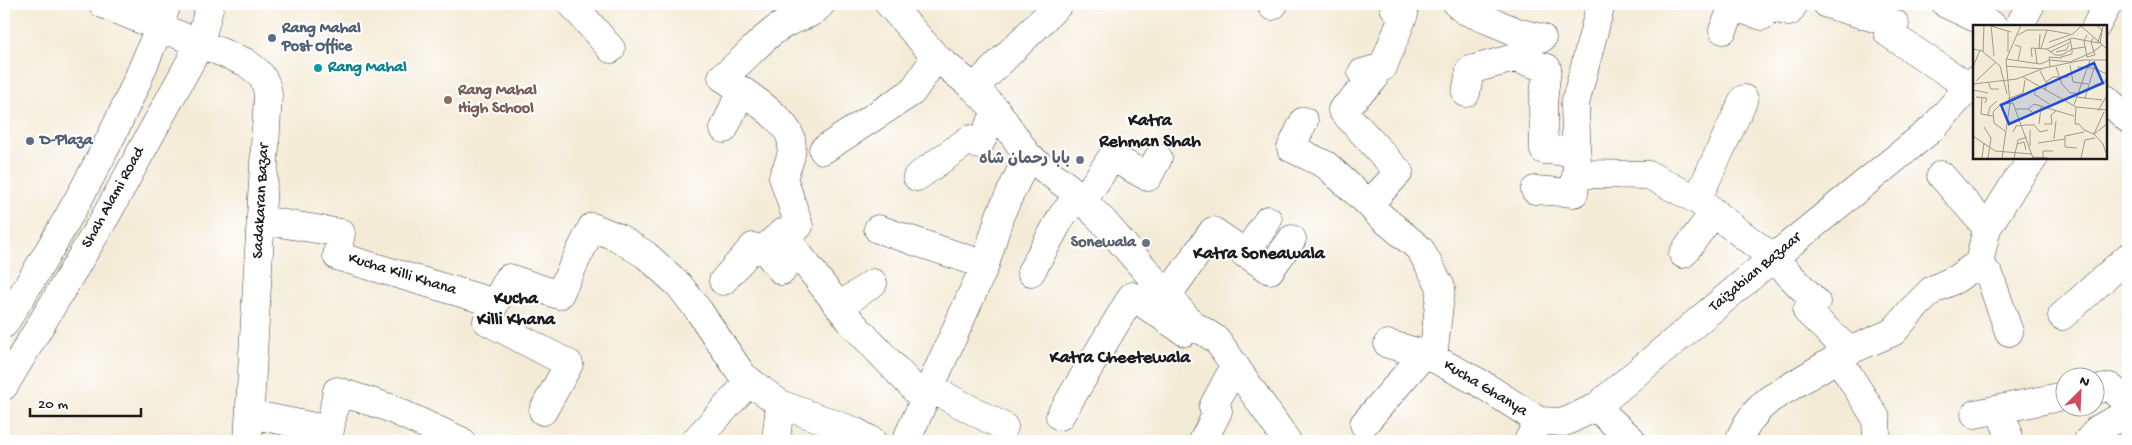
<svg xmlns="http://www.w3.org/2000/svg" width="2132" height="445" font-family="'Gochi Hand','Playpen Sans Arabic',sans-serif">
<rect width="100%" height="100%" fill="#fff"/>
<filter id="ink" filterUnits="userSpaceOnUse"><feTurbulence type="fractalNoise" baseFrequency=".02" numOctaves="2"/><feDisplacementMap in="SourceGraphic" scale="10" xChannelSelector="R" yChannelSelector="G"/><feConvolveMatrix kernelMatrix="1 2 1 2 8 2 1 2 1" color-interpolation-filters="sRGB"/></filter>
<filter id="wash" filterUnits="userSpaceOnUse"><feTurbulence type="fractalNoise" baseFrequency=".0096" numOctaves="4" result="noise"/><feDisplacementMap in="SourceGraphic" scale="20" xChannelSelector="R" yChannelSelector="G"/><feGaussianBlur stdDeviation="1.12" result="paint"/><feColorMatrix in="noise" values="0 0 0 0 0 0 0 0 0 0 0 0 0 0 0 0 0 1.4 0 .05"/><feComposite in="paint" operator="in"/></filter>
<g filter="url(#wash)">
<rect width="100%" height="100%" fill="#f4ebd7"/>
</g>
<g filter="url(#ink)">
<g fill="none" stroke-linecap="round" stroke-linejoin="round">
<defs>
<path id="minor" d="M103 4 245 62C259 72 266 77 268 95L248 441
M572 4 611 49
M821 4C811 17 794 17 781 26 758 40 743 63 722 77 740 90 786 117 791 139 794 153 788 165 783 177L799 226 782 233 852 323 925 400
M889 4 936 57 974 88 997 111 1028 156 1073 191 1103 221 1192 324 1217 340 1287 441
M1394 4V7L1404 14 1383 67 1362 73 1373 80 1342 110 1399 172 1369 204 1378 214 1420 249 1441 287 1433 358 1480 383 1539 421
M1457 4 1464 10 1517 32 1542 38
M1601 4 1575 104 1577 168 1587 174 1649 175 1697 200 1773 258 1816 302 1807 311 1849 351
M1827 4 1895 24 1888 33 1969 87
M1946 4 1993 26
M1272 6 1274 4
M2019 26 2031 4
M2096 26 2108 4
M1723 30 1733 7 1762 16 1767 6 1789 12 1794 4
M974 88 1059 4
M1466 93 1470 70 1514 58 1547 68 1543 103 1544 150 1576 152
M2106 99 2128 119
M1304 121 1291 148 1326 165 1369 204
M724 129 741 91
M823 150 912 92 936 57
M1941 175 1987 228
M917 177 970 139 979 145 997 111
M1535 190 1574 193 1577 168
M1697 200 1744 99
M1083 201 1112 157 1148 177 1158 158
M261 220 341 233 337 256 495 303 487 321 569 364 543 411
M878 229 985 265
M764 249 782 271
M1245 254 1268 220
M1683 254 1714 212
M1979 263 1990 277 2009 332
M1031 272 1062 216 1078 196
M723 281 753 247 764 249 782 233
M1167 296 1213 231 1270 270 1292 239
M495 303 509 278 559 295 592 227 617 237 646 255 679 285 699 311 743 376 780 404 854 431 872 441
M839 307 873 283
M2062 316 2128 257
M4 324C67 224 129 116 167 4
M1388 344 1424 354 1433 358
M1838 358 1876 418 1877 441
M4 386 107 214 200 44 210 4
M930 388 1004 427
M2094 390 2110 387 2128 402
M1596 407 1631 439
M1999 409 2007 429 2008 441
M250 414 330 430 337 391 387 407 461 441
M1975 414 2064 396
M1060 416 1132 296 1185 332
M1364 424 1424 354
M695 441 750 381
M776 441 780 404
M906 441 985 265 1000 215 1028 156
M1203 441 1218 411 1213 407 1234 367
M1528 441 1539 421 1565 422 1596 407 1773 258 1934 127 1974 81
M1739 441C1745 425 1756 410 1770 399L1849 351 1893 332 1912 310 1932 290 1956 279 1979 263 1987 228 2017 180 2034 158
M2088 441 2098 429 2128 413"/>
</defs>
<!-- minor casing -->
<use href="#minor" stroke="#3c3b38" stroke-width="29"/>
<!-- minor -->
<use href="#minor" stroke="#fff" stroke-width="28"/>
</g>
</g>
<!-- markers -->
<g fill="#5c6f8a" stroke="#fff" stroke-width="2">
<circle cx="272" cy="38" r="5"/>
<circle cx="30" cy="141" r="5"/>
</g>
<circle fill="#0f9aa8" stroke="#fff" stroke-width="2" cx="318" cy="68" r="5"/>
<circle fill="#8d6e63" stroke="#fff" stroke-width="2" cx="448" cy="100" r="5"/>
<g fill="#6b7280" stroke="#fff" stroke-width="2">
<circle cx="1080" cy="160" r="5"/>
<circle cx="1146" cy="243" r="5"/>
</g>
<g text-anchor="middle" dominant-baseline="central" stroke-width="4" stroke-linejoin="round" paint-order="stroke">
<!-- service labels -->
<g font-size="16" font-weight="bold" fill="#4e5e75" stroke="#fff" text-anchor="start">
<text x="282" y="29">Rang Mahal<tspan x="282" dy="18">Post Office</tspan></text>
<text x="40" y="141">D-Plaza</text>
</g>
<!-- culture labels -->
<g font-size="16" font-weight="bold" fill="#0d838f" stroke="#fff" text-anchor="start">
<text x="328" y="68">Rang Mahal</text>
</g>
<!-- education labels -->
<g font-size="16" font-weight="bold" fill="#785e54" stroke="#fff" text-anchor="start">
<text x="458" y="91">Rang Mahal<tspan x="458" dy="18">High School</tspan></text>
</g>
<!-- worship labels -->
<g font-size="16" font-weight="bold" fill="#5b616d" stroke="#fff" text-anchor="end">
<text x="1070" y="160">بابا رحمان شاہ</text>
<text x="1136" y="243">Sonewala</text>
</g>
<!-- street labels -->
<g font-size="16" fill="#1c1c1c" stroke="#fff">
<text transform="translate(114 198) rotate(-61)">Shah Alami Road</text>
<text transform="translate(262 201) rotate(-87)">Sadakaran Bazar</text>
<text transform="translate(1756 273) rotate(-40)">Taizabian Bazaar</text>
<text transform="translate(402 275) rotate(17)">Kucha Killi Khana</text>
<text transform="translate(1485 389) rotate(31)">Kucha Ghanya</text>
</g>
<!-- neighbourhood labels -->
<g font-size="18" font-weight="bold" fill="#1c1c1c" stroke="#fff">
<text x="1150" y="121">Katra<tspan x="1150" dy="21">Rehman Shah</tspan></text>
<text x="1259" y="254">Katra Soneawala</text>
<text x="516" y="299">Kucha<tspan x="516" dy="21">Killi Khana</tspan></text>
<text x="1120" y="358">Katra Cheetewala</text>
</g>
</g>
<!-- overview -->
<g transform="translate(1973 25)">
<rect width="134" height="134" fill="#f4ebd7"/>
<path fill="none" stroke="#9e988c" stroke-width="1" d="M18 0 21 31M18 1 38 7M108 1 134 24M124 1 129 5 125 17M35 7V27M45 10 54 5H74M114 10 111 16 114 32 122 30 118 17 120 13M76 17 100 9 108 1M127 19 130 0M42 20 48 22 45 35M62 23 64 38M68 23 74 5 97 9M0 24 9 26 27 41M66 24 67 9M74 24 82 30H89L99 24 97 14M10 27 11 0M77 27 98 17M83 27 93 25 96 20M59 32 58 23 74 24 99 13 126 18M88 32 99 29V24L112 22M33 34 67 39 77 35 97 37 120 27 129 20M97 40 100 57 115 59M27 41 34 69M33 41 69 44M0 42 7 25M77 42 76 32 89 33M83 42 89 59 97 68H103M104 42 120 43 134 49M67 46 74 59 72 65M50 52 103 82 134 85M3 56 22 38M15 57 18 64H26M73 57 80 52H96M0 59 44 54 71 43 110 35H134M122 60 132 57 134 51M64 62 61 69 76 79M0 65 15 68M3 72 14 73 12 78M9 72 8 89 20 91M103 72 129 75M112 73 121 43M35 74 50 68 52 55M101 80 117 35M103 82 102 99H106L111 105M43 84H55L59 87M55 84 61 79 101 91M125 86 133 72M131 87 121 109 130 119 134 131M15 90 17 82 24 76M66 99 68 82M71 99H79L78 90 83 86M11 102 18 113 15 133M111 105 121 109 134 99M32 106 21 98 20 87 28 79 40 78 60 133M40 107 43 101 53 100H61L67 107 75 105M0 111 22 126 59 129M81 114 83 96M65 118 92 114M44 119 51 117 53 125M57 121V105M104 123 92 122V111L111 107M60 132 75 133M9 133 11 118M29 133 37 78 33 35 48 0M41 133 45 115 54 112M70 133V126H80M108 133 112 115 122 113"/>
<path fill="#1d4ed8" fill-opacity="0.15" stroke="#1d4ed8" stroke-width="2.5" d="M121 38 130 58 36 99 28 80Z"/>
<rect width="134" height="134" fill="none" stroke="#1c1c1c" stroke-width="2.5"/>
</g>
<!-- margin -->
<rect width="2132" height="445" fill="none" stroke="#fff" stroke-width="20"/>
<!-- north arrow -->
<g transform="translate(2080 392) rotate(24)"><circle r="24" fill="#ffffff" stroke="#a4a4a4"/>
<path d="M0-4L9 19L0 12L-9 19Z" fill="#d1495b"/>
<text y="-8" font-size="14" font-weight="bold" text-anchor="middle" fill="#1c1c1c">N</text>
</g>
<!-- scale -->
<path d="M30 408v8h111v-8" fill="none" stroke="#1c1c1c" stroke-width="2.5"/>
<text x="38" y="408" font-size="15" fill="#1c1c1c" stroke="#ffffff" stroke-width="4" paint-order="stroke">20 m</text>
</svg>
